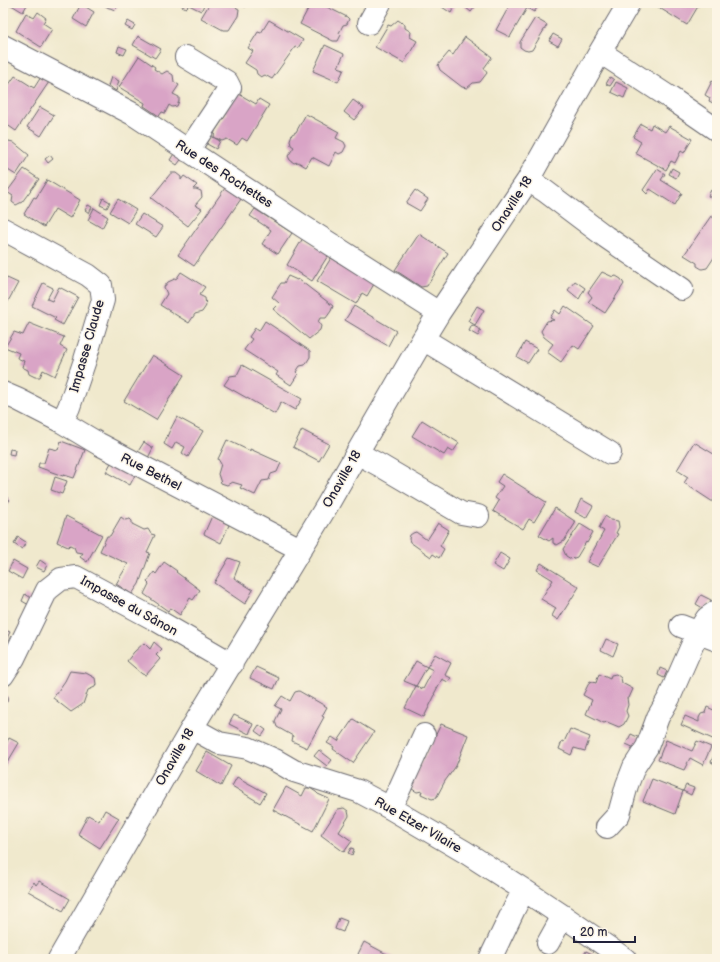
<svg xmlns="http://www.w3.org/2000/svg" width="720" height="962" font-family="'Balsamiq Sans',sans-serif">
<rect width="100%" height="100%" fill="#fcf5e5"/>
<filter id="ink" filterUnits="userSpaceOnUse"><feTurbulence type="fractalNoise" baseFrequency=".025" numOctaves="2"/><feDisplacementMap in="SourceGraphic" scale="8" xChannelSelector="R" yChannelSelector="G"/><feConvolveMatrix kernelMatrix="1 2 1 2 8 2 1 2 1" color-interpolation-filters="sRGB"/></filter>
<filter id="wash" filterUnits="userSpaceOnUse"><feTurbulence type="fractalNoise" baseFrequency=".012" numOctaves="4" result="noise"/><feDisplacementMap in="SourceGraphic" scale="16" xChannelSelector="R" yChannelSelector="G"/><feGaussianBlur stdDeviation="0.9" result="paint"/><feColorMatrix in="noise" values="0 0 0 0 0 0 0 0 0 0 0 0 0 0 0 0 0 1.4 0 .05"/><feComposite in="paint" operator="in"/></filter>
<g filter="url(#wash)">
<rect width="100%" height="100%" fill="#f0e9cd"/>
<g id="blocks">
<!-- building -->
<path fill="#d9a4c6" d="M8 3H28L23 12Z
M100 3H120L115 10 110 8H109Z
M180 3H205L201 11 189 5 186 8 182 6Z
M210 3H237L235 7 239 9 238 16 229 30H223L201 18Z
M239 3H251L250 5 245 7Z
M308 3H319L347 17 349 19 347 24 343 25 339 33 341 35 338 41H333L300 24 308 9 305 8Z
M444 3H456L451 13 442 7Z
M460 3H478L471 12Z
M511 3 540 4 534 12 527 8 510 37 496 30Z
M660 3H700L687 25 658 7Z
M81 4 94 12 86 27 73 19Z
M38 12 46 18 43 23 52 29 41 47 16 31 26 13 34 18Z
M535 18 547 25 532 50 528 51 524 50 520 47V42Z
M269 20 303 40 298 48 295 47 272 79 265 75 261 77 257 74 256 70 245 63 253 51 248 48 258 32 261 33Z
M398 20 405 25V28L411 32 410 37 417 41 404 63 375 47 388 25 391 26Z
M128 21 135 25 132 30 125 26Z
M553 34 562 39 558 46 549 41Z
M138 36 161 49 155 58 133 45Z
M465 37 492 57 484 68 487 73 480 82 473 83 467 88 462 87 440 70 438 65 449 52 453 55Z
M325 45 344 54 338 67 344 69 338 82 313 71Z
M119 46 127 49 124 55 117 52Z
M139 56 155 67 154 69 162 74 167 71 173 75 174 82 179 85 173 94 179 97V101L177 106 172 107 169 105 165 113 162 112 159 116 144 106 145 103 119 87Z
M15 76 34 88 41 77 49 82 16 131 3 122V93Z
M111 77 119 81 116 91 108 86Z
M610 77 614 80 610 86 606 84Z
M712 81 717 84V105L709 101 710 98 705 95Z
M616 82 628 88 624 98 611 92Z
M239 94 256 104 259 99 269 105 247 141 242 138 237 145 227 139 222 141 214 137 215 131 227 113 224 111Z
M353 100 364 108 354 120 344 112Z
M40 107 54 115 41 136 27 127Z
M306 114 339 132 336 138 344 142 346 146 343 152 339 154 336 152 329 166 312 157 306 167 298 162 294 163 290 160 288 156 294 147 291 145 290 140 292 134 296 132Z
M641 124 650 129 652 124 665 132 669 126 692 139 684 153 681 151 675 163 671 161 666 170 635 153 641 142 633 137Z
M211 136 220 141 216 149 207 144Z
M9 141 13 142 29 155 16 175 3 167V147L6 142Z
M175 152 183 157 177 165 170 160Z
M50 155 53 159 48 163 45 159Z
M672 168 679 172 676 178 669 174Z
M24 169 39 179 22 202 16 205 12 202 13 196 7 192Z
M657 169 665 174 661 180 682 193 675 205 650 189 647 194 643 190Z
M171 173H176L181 177V180L184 176 197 185 193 189H196L201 191 202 197 195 205 202 209 188 226 151 198Z
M47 180 80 200 70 218 55 209 44 227 24 214 34 197 36 198Z
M225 188 241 199 194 266 178 255Z
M415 190 428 199 420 211 406 203Z
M711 190 717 193V195L715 200 708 196Z
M103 198 110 202 107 208 100 205Z
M118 199 136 210 128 223 110 212Z
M88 205 92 207 89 213 85 210Z
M94 208 108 217 102 228 88 220Z
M255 209 292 233 278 254 262 244 271 230 250 216Z
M142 214 163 227 156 237 135 224Z
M711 216 717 220V253L707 268 702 269 697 266V263L684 255Z
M419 234 448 253 427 286 421 287 395 270Z
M303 238 329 254 312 281 287 265Z
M331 258 374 284 367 296 362 293 356 304 317 281Z
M181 272 205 287 199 295 205 298 206 306 202 312 195 314 189 323 160 305 167 294 164 287 168 282 177 278Z
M602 272 613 277 616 276 621 279 624 284 605 313 588 302 592 297 588 292Z
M288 276 297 280 298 279 333 306 331 311 326 318H320L318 322 321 326 320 330 309 339 273 309 279 303 272 297 281 283H284Z
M7 278 18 283 6 305 3 303V284Z
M575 281 585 288 579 299 568 290Z
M43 283 53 288 47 299 52 301 59 287 78 297 63 325 54 320 56 318 32 306Z
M354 306 396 331 388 346 345 320Z
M477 306 484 310 475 325 468 321Z
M565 306 594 326 579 349 573 345 561 362 547 352 553 344 544 337 541 331 547 321 554 320 550 318 555 310 560 314Z
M265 321 310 351V357L305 365 300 366 296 372 298 374 291 385 276 375 278 372 244 350 252 339 249 337 255 328 259 331Z
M29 323 64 337 60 346 67 350 55 376 43 370 40 377H35L29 374 28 370 22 367 24 361 17 358 19 353 5 347 14 332 23 335Z
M472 325 481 330 478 336 469 331Z
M525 342 537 349 528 363 517 357Z
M152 355 184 375 156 420 124 401Z
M242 365 302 399 295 410 281 402 275 414 224 385 230 376 237 375Z
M177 417 203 431 188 457 182 453 185 447 176 442 172 449 164 444 169 432Z
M422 420 459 443 453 452 448 449 444 455 412 436Z
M302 430 329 444 319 461 293 447Z
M227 440 250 451V449L281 463 277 472 271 474 269 480 262 481 255 495 240 488 242 485 232 482 227 485 221 483 218 474 221 464 218 459Z
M61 441 85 450 74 478 64 475 63 476 38 467 39 463H44L49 448 58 450Z
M144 442 153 448 148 458 137 453Z
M694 442 717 456V501L714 499 713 502 684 483 688 477 677 470Z
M10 449 15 450 14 455 9 454Z
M112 461 136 473 130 485 106 472Z
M502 474 546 502 534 522 529 519 523 529 493 511 499 501 495 498 503 486 497 482Z
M55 477 67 481 62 494 51 490Z
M3 494 10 500 3 508Z
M581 499 593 506 586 518 575 512Z
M555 508 576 522 564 541 557 545 553 543V538L549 541 539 535Z
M66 516 102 535 87 562 80 557 83 553 76 552 74 547 70 545 68 547 57 542Z
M212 516 229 525 221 543 204 534Z
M605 516 611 520 618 521 619 527 616 533 618 534 598 567 587 562 604 531 599 528Z
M121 517 125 520 130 519 132 521V524L144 530 148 529 151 534 155 535 147 552 150 553 139 584 132 594 116 584 128 564 100 551 107 536H110Z
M438 523 449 530 440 546 444 549 439 558 433 554 431 557 410 542 409 539 410 535 413 533 416 532 427 540Z
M580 524 593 532 587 543 586 542 577 557 571 559 566 556 563 549Z
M18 537 26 542 22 549 14 544Z
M500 553 510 559 503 571 493 565Z
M229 558 240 562 234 578 253 590 245 604 214 583Z
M40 560 47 565 44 571 36 567Z
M13 561 27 569 22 579 8 571Z
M164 562 177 571 176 572 200 590 193 600 190 598 180 615 170 608 168 611 144 594 149 584 147 582 154 572 156 574Z
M541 563 579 587 558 620 552 616 556 608 541 599 553 580 537 570Z
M25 594 33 599 29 605 22 601Z
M701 595 711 600 706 610 696 604Z
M3 629 10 632 5 642 3 640Z
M606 639 618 644 613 656 601 650Z
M154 642 162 649 156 655 160 659 146 675 142 674 127 661 134 652 144 643 150 649Z
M435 654 451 663 445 675 451 678 448 682 442 679 434 694 435 695 424 717 405 708 416 686 423 689 433 670 427 667 416 686 404 681 416 661 427 667Z
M256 667 279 678 274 689 250 678Z
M660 668 667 671 664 678 658 675Z
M70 671 86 673 95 678 96 684 95 687 88 690 83 704 71 712 53 698 65 681Z
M599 674 610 679 611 675 616 674 621 678 622 683 633 689 629 698H627L628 705 626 711 628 716 624 724 619 727 607 722 604 723 586 714 592 700 583 695 590 681 596 683Z
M299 691 327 707 322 716 324 717 307 748 292 741 293 736 277 727 275 721 281 709 275 706 282 696 290 701 295 692Z
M3 695 8 696 7 702 3 701Z
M707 707 716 711 717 709V737L715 740 681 725 685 716 699 722V718L701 714 705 713Z
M234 715 253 724 249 734 229 724Z
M353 719 374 732 353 763 333 749 334 747 327 743 332 737 338 741Z
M441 724 468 735 456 766 445 781 436 798 432 799 421 794 422 791 417 792 412 789 409 784 431 745Z
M259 725 266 730 262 736 255 731Z
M570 729 590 737 585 751 574 748 571 755 559 749 562 741 564 742Z
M631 734 644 740 639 750 626 744Z
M9 738 19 743 3 770V749Z
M666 740 692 751 697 741 711 747 703 765 690 758 684 770 658 760Z
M319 750 332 760 327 766 314 756Z
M716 751 717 752V765L711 762Z
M207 752 231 766 221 786 196 771Z
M237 777 266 793 260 803 232 786Z
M652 779 683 791 686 785 694 788 691 795 683 791 675 814 643 801Z
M286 787 302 796 306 788H310L316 792 318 794 329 799 313 831 273 810Z
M344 808 348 811 349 816 339 832 352 841 344 852 321 835 338 809Z
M105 810 119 818 100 848 78 834 88 815 99 821Z
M351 848 354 849 352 855 348 853Z
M39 881 70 899 63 911 28 891 34 882 36 885Z
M339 918 347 921 343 932 335 929Z
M364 942 396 959H364L358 954Z
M586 951 594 955 592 959H582Z"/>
</g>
</g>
<g filter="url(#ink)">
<use href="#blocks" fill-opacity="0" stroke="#6a686e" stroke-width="1"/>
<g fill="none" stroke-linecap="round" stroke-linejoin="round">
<defs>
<path id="minor" d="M369 23 380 3
M3 46 133 114 304 227 439 313
M600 52 669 97 717 130
M186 57 227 82 230 88 188 151
M528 180 545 191 606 237 682 289
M3 229 88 275 101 285 103 300 84 363 69 407 62 422
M423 339 610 453
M3 393 17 399 62 422 99 444 300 549
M357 453 381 466 461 513 478 516
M681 626 717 640
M3 675 14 658 47 590 61 579 76 577 158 621 232 664
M192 728 219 743 248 748 275 760 294 771 358 791 390 808 465 852 524 890 563 916 625 959
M390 808 399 790 424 735
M607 827 619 814 627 785 634 767 647 747 658 717 669 698 698 632 707 618 717 611
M548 943 563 916
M59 959 192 728 328 504 357 453 423 339 439 313 528 180 600 52 629 3
M490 959 515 907 524 890"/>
</defs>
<!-- minor casing -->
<use href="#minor" stroke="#6a686e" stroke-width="24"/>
<!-- minor -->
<use href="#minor" stroke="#fff" stroke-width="22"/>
</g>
</g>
<g text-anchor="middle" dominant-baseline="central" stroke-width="3" stroke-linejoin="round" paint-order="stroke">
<!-- street labels -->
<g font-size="13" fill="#22223b" stroke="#fcf5e5">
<text transform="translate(224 174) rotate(33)">Rue des Rochettes</text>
<text transform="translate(512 204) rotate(-57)">Onaville 18</text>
<text transform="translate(87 346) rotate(-74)">Impasse Claude</text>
<text transform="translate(151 472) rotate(27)">Rue Bethel</text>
<text transform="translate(342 479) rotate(-60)">Onaville 18</text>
<text transform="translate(129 606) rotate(29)">Impasse du Sânon</text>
<text transform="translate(175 757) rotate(-60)">Onaville 18</text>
<text transform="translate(418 825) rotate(30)">Rue Etzer Vilaire</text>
</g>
</g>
<!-- margin -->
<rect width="720" height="962" fill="none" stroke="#fcf5e5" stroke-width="16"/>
<!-- scale -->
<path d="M574 936v6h61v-6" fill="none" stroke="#22223b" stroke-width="2"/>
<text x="580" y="936" font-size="12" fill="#22223b" stroke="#fcf5e5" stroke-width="3" paint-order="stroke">20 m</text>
</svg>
